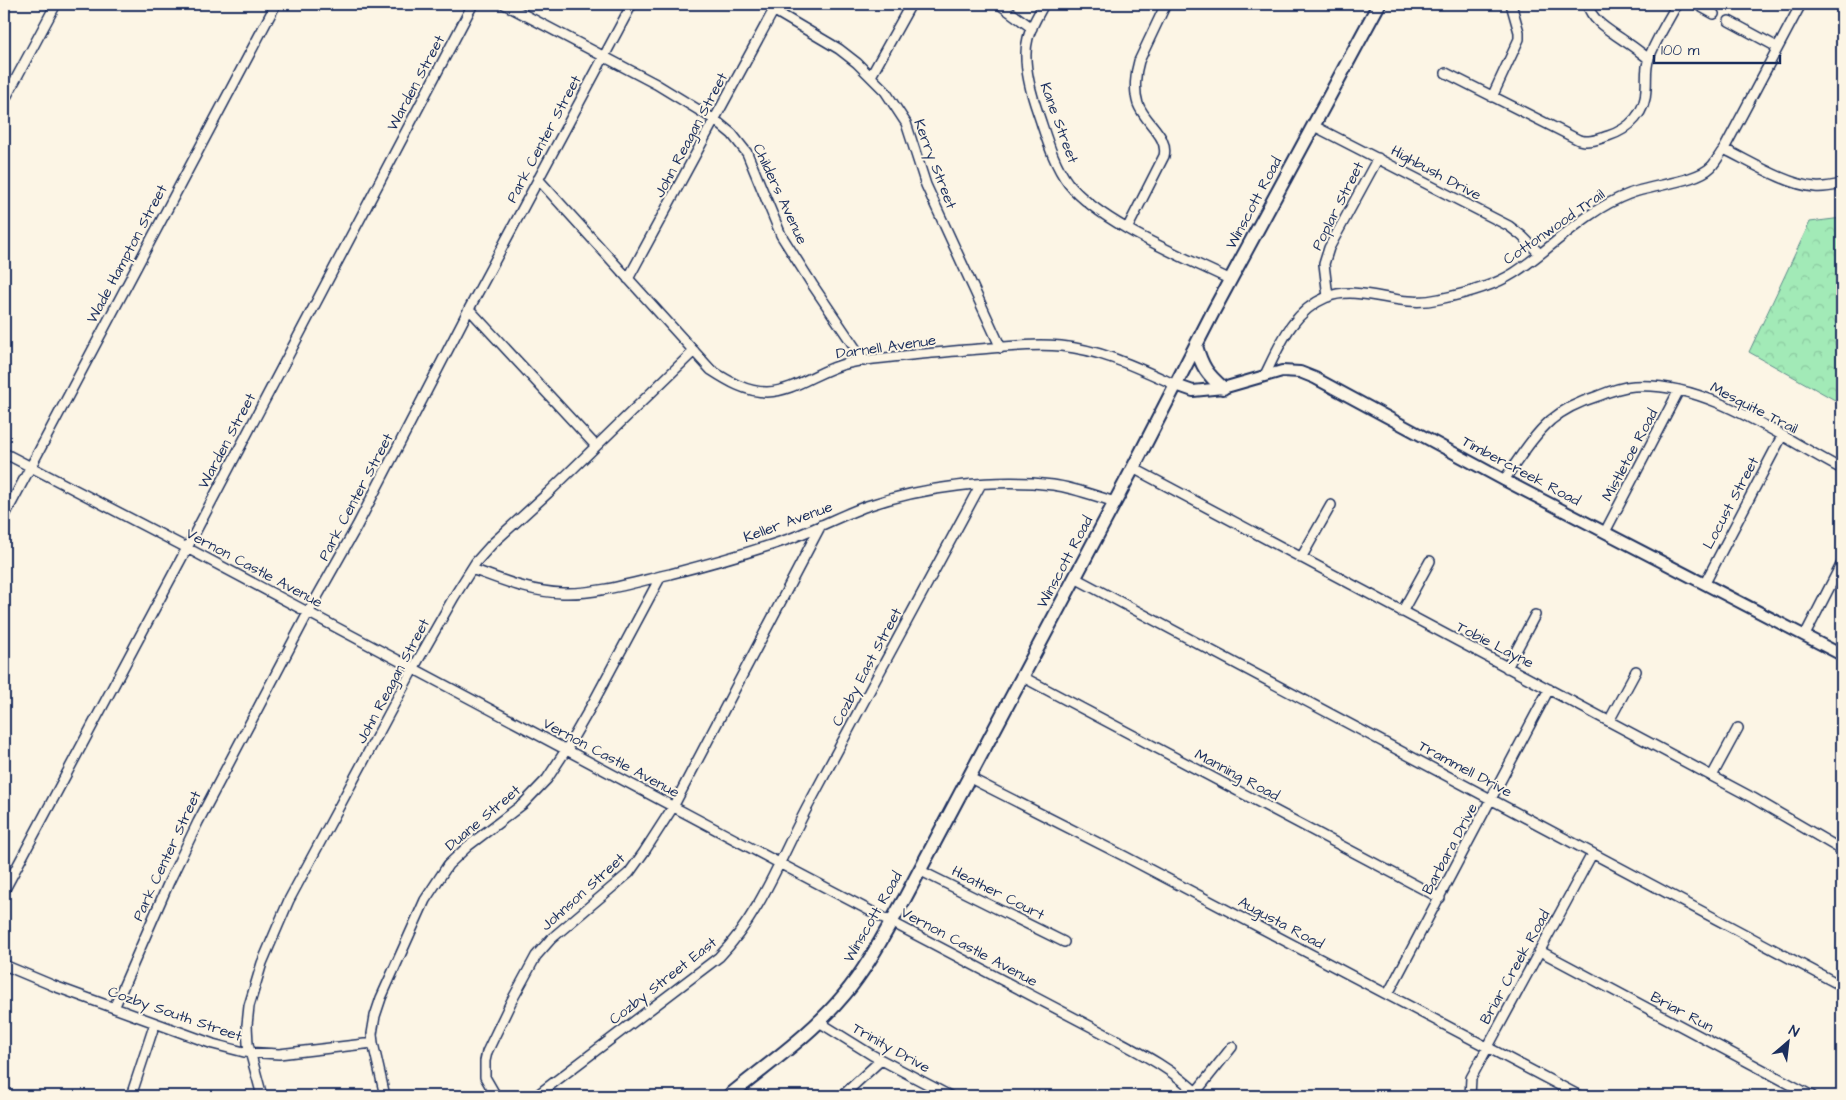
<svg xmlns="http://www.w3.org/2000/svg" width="1846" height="1100" font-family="'Architects Daughter',sans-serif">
<defs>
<pattern id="park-crowns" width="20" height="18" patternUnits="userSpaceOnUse" patternTransform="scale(1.25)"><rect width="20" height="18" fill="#a2eab7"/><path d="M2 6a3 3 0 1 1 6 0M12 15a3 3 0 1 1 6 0" fill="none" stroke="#8bc9a0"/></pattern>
</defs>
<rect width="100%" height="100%" fill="#fcf5e5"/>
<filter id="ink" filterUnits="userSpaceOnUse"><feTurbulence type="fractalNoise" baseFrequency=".02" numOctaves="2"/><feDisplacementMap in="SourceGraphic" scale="10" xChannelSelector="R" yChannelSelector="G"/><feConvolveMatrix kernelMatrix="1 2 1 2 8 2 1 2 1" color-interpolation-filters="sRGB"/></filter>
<g filter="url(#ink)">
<!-- park -->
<path fill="url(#park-crowns)" stroke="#5e8c8a" d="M1842 218V404L1749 352 1810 222Z"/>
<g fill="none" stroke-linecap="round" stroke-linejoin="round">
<defs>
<path id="minor" d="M504 4 656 84 715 120 732 134 747 153 781 235 812 284 864 361
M999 4 1032 28
M1044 4C1038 15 1031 26 1028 38 1022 60 1031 93 1038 113 1046 136 1053 163 1068 183 1101 224 1184 257 1231 280
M1587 4C1593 23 1611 31 1626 42 1634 47 1641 53 1649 59
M1696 4 1714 14
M773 10 839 49 857 63 885 91 906 123 926 185 1001 348
M1729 21 1777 47
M1446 73 1579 140C1589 143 1598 139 1608 136 1630 129 1646 112 1646 89 1647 78 1645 69 1649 58 1656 39 1668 21 1677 4
M871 76 911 4
M1492 97 1519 39V32L1511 4
M4 101 56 4
M1314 126 1509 226 1522 236 1540 254
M1724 149C1749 161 1787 185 1815 187 1824 188 1833 186 1842 184
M538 179 711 370C728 381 746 392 767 392 797 391 819 369 849 363 887 356 927 354 966 350 997 348 1030 343 1061 346 1102 350 1138 368 1176 385
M1128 227 1164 156C1169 136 1145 123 1138 104 1134 91 1135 74 1139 61L1166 4
M628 279 777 4
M1328 297 1324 264 1329 248 1378 158
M469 309 596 446
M1265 375C1280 344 1293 311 1327 297 1352 287 1383 299 1409 301 1419 302 1430 301 1439 299 1464 294 1492 287 1514 273 1553 248 1584 211 1629 194 1651 185 1696 182 1711 167 1716 162 1719 155 1724 149L1801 4
M4 453 187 548 779 863 1105 1034C1139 1052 1173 1069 1200 1096
M1133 468 1753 798 1842 850
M1504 480C1519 459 1532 437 1551 420 1564 409 1582 401 1598 396 1610 391 1621 387 1634 386 1707 381 1780 437 1842 469
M4 517 276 4
M1605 532 1679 390
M1301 558 1331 505
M472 569C502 580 530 592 563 593 599 594 635 582 670 574 709 564 748 553 786 540 814 530 839 516 867 506 923 487 994 478 1053 485 1075 488 1095 496 1115 502
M1075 578 1842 986
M1705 583 1782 436
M1402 612 1430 561
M1805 635 1842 563
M1507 668 1535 615
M1021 676 1440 898
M1609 721 1636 671
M1712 776 1738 728
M968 777 1126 857 1580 1096
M919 870 1064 942
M4 891 187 548 473 4
M1540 951 1812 1096
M4 965 54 986 213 1044 244 1052 279 1054 373 1043
M1388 994 1549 689
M114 1008 169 882 198 822 308 613 357 526 469 309 632 4
M819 1022 872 1055 950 1096
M1196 1092 1232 1047
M131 1096 155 1023
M262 1096 248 1044 247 1025 249 1006 262 963 289 900 413 669 454 597 476 562 493 543 548 493 694 351
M385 1096 373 1043 372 1034 375 1016 381 998 425 900 448 865 468 846 523 804 547 779 566 750 593 703 661 576
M496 1096 485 1077V1061L487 1052 511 1002 536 956 551 939 629 873 644 852 673 807 821 525
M536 1096 719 957C761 914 781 856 809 804 866 697 923 591 981 484
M842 1096 881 1060
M1470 1096 1471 1078 1592 854"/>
<path id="tertiary" d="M1176 385 1193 391 1223 388 1282 371 1300 372 1315 378 1504 480 1842 655"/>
<path id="secondary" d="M1196 346C1202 367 1207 374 1223 388
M729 1096C768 1064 812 1034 844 995 868 967 887 929 905 898L1133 468 1214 310 1379 4"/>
</defs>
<!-- minor casing -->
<use href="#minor" stroke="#1b2f5e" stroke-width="12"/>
<!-- tertiary casing -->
<use href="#tertiary" stroke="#1b2f5e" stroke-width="14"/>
<!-- secondary casing -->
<use href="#secondary" stroke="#1b2f5e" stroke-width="16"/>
<!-- minor -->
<use href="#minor" stroke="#fcf5e5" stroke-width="9"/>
<!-- tertiary -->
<use href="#tertiary" stroke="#fcf5e5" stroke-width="10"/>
<!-- secondary -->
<use href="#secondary" stroke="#fcf5e5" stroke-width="12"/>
</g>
</g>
<g text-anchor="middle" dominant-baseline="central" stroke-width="4" stroke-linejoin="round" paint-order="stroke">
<!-- street labels -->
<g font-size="15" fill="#1b2f5e" stroke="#fcf5e5">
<text transform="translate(416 83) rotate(-62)">Warden Street</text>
<text transform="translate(1059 123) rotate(70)">Kane Street</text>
<text transform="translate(691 135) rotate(-62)">John Reagan Street</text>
<text transform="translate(544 139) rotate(-62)">Park Center Street</text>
<text transform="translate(935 164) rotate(69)">Kerry Street</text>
<text transform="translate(1436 173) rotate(28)">Highbush Drive</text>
<text transform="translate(780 194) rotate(65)">Childers Avenue</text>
<text transform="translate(1254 203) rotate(-62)">Winscott Road</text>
<text transform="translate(1338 206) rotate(-63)">Poplar Street</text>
<text transform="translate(1554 227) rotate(-35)">Cottonwood Trail</text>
<text transform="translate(127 254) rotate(-62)">Wade Hampton Street</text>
<text transform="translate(886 347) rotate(-8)">Darnell Avenue</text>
<text transform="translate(1754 408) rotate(27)">Mesquite Trail</text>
<text transform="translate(227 441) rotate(-62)">Warden Street</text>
<text transform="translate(1630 455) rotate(-62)">Mistletoe Road</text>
<text transform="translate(1521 471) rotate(28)">Timbercreek Road</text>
<text transform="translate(356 497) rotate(-62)">Park Center Street</text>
<text transform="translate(1731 503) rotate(-62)">Locust Street</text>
<text transform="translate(788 522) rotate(-20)">Keller Avenue</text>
<text transform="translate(1065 562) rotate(-62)">Winscott Road</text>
<text transform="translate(254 568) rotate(28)">Vernon Castle Avenue</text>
<text transform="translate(1495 645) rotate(27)">Tobie Layne</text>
<text transform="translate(867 667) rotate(-62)">Cozby East Street</text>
<text transform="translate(393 681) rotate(-62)">John Reagan Street</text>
<text transform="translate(611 758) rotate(28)">Vernon Castle Avenue</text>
<text transform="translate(1465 769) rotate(28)">Trammell Drive</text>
<text transform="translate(1237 775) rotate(28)">Manning Road</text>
<text transform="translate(483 818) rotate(-40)">Duane Street</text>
<text transform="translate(1450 849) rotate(-62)">Barbara Drive</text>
<text transform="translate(167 856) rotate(-65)">Park Center Street</text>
<text transform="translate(583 892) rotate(-42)">Johnson Street</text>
<text transform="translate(998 893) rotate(27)">Heather Court</text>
<text transform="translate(873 917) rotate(-60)">Winscott Road</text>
<text transform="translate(1281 923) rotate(28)">Augusta Road</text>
<text transform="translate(969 947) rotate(28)">Vernon Castle Avenue</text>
<text transform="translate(1515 967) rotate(-61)">Briar Creek Road</text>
<text transform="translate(663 981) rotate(-38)">Cozby Street East</text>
<text transform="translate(1682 1012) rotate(28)">Briar Run</text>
<text transform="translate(175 1014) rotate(19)">Cozby South Street</text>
<text transform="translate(891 1048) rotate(29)">Trinity Drive</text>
</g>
</g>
<!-- margin -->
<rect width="1846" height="1100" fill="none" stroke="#fcf5e5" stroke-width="20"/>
<rect x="10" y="10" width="1826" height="1080" fill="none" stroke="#1b2f5e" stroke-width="2" filter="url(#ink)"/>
<!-- north arrow -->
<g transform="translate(1788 1042) rotate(28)" stroke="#fcf5e5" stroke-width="4" paint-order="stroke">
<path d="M0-4L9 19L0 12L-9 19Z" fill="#1b2f5e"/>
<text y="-8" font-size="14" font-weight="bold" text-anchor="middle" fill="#1b2f5e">N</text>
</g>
<!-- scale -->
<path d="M1654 55v8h126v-8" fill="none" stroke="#1b2f5e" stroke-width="2.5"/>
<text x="1661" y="55" font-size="15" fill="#1b2f5e" stroke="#fcf5e5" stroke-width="4" paint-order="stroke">100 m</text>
</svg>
